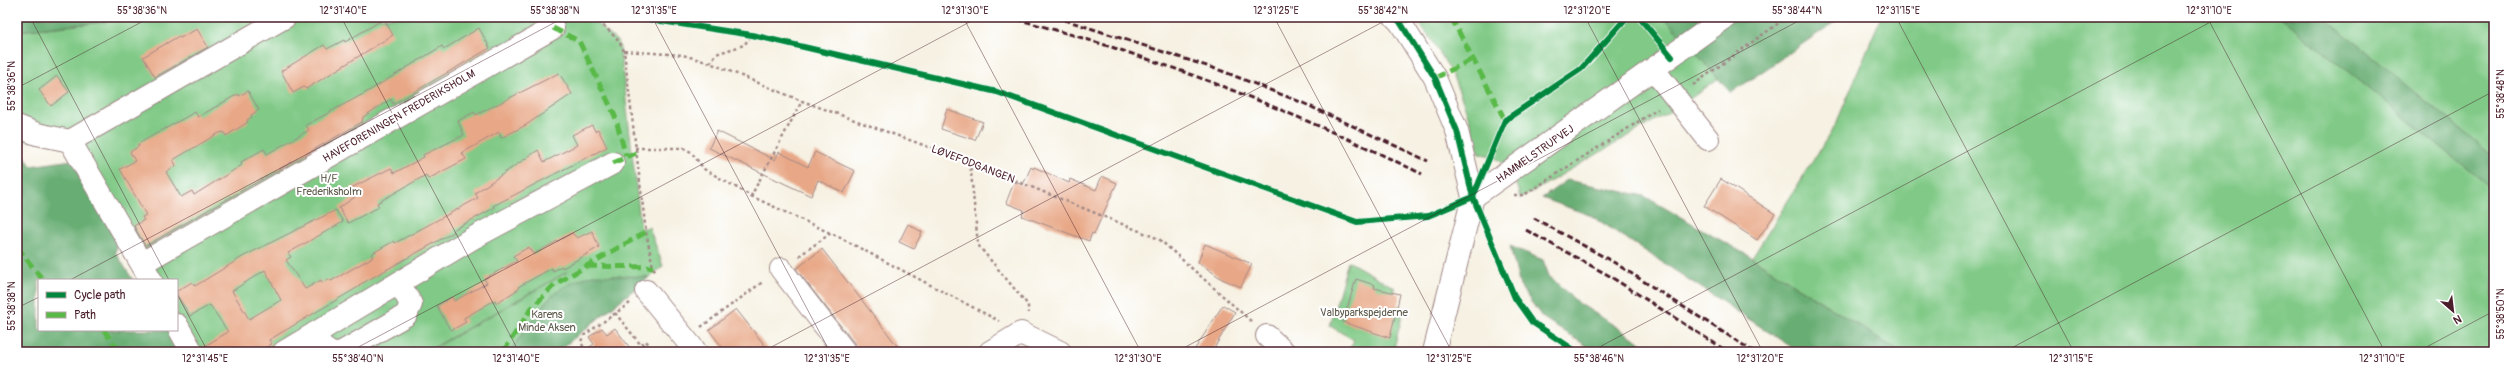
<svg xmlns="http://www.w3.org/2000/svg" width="2511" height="369" font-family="Pangolin,sans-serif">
<rect width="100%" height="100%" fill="#fff"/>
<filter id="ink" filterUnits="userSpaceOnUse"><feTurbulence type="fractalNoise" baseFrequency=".025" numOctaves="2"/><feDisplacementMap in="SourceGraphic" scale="8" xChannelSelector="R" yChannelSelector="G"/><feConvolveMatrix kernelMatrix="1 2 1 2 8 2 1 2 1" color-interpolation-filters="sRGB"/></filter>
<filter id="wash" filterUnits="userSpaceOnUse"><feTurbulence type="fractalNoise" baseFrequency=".012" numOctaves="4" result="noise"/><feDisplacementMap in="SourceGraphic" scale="16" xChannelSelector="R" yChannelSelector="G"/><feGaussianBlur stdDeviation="0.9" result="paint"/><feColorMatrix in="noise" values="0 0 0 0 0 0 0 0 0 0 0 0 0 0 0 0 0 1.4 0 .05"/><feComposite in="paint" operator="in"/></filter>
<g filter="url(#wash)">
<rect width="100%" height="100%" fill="#f6f1e2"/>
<!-- green -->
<path fill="#80c986" stroke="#657458" d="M151 17H589L618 42 620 49 641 229 649 227 663 266 557 352H427L567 272 426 352H190L177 329V280H151L66 143 17 140V31Z
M1414 17H1803L1683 104 1520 199C1516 177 1505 155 1479 154 1466 103 1449 57 1414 17Z
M1881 17H2494V352H1900L1752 258 1836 124Z
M1348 261 1395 288 1391 304 1404 308 1393 352H1348L1354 340 1330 326Z"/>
<!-- forest -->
<path fill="#68ad73" stroke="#59664f" d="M17 17H151L17 31Z
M1664 17H1842L1731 93Z
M2281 17H2324L2494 157V190Z
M17 144 31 166 72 160 120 239 115 252 133 280H39V330H172L185 352H17Z
M1567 180 1644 196 1752 258 1900 352H1799L1592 216 1542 198Z
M1510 246 1543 260 1549 276 1577 302 1656 352H1596L1542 317 1520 286Z
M593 275 649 277 557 352H508C540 316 541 289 593 275Z"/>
<g id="blocks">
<!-- building -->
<path fill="#e8a887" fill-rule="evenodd" d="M384 19 393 35 306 89 304 87 293 93 281 71 324 45 327 49 344 40 345 42Z
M479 28 490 48 393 104 391 99 363 117 362 122 145 246 134 226 144 220 142 217 146 215 120 169 135 161 130 152 139 146 138 144 195 112 198 117 238 94 239 96 248 91 259 110 251 115 252 117 247 120 248 122 226 136 224 132 219 133 173 160 176 165 166 172 181 197 192 191 194 195 242 165 241 162 264 149 267 154 309 130 306 125 367 92 442 46 444 49Z
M197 29 208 47 155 77 143 57 179 36 180 38Z
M559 73 572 94 526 125 501 138 499 132 462 153 466 159 428 179 426 175 377 203 379 207 348 223 339 208 355 197 351 188 391 168 394 173 424 157 423 155 464 135 458 121 474 112 476 115Z
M57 76 69 92 51 106 39 90Z
M947 109 983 122 975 140 941 129Z
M592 125 595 131 598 129 607 147 493 206 494 208 453 230 454 232 359 285 360 286 269 340 272 344 258 352H204L203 347 228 332 210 305 190 316 177 295V291L192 282 195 286 244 256 336 210 343 222 288 253 291 257 286 260 305 289 321 280 322 283 329 279 331 281 373 257 371 254 394 241 395 243 478 198 475 193 538 150 544 162 577 145 572 135ZM265 270 281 300 249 319 232 291Z
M717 131 775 160 779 152 808 167 815 152 855 171 844 193 818 180 811 196 709 148Z
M1031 167 1033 169 1034 167 1069 183 1070 179 1096 190 1102 176 1117 183 1094 234 1092 233 1089 241 1022 216 1024 210 1006 203 1014 182 1023 185Z
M1721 179 1775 214 1757 240 1704 206Z
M908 224 922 232 914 249 899 242Z
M592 231 599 247 563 268 562 266 553 271 552 268 518 287 519 289 496 303 495 300 464 318 466 322 452 330 448 326 437 306 452 297 454 301 487 283 484 279 517 261 513 256 529 247 534 254 572 233 577 238Z
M1205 244 1252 264 1241 287 1222 279 1198 262Z
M822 249 902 352H857L855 344 796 269Z
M1356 279 1375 285 1374 288 1400 294 1390 338 1343 322Z
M1223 305 1235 312 1212 352H1193Z
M736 309 770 352H726L709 330Z
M602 328 607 334 615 328 633 352H582L594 344 589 337Z"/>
</g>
</g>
<g filter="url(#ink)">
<use href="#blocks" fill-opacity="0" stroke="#a08886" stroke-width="1"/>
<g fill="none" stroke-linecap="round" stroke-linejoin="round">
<defs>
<path id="minor" d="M1395 17 1400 22 1435 78 1457 131 1473 197
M1654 70 1708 139
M17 126 37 134 70 141
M70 141 285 17
M70 141 151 280
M142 263 553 28
M781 269 845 352
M646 291 696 352
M177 325 192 352
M315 333 323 348 329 352
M1267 336 1284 352
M284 352 473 238 613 163
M342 352 406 315 411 304 399 283
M990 352 1021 333 1060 352
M1434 352 1473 197 1726 17"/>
</defs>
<!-- minor casing -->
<use href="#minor" stroke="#a08886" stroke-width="24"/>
<!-- path -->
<path stroke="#a08886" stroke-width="2.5" stroke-dasharray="3 3" stroke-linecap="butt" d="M595 17 619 41 624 51 646 232 653 267 656 272
M624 51 683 55 710 63 802 101 970 162 1159 239 1252 322
M710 63 716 54 744 45 752 35
M1693 85 1787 17
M635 148H684L691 152 704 169 751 196 802 101
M970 162 978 245 1028 305V313
M1514 195H1524L1658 109
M751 196 830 233
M799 256 831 233 999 321
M615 313 641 345 646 341 654 352
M701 327 764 281
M586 352 581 342 583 336 630 303"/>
<!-- minor -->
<use href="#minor" stroke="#fff" stroke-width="22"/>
<!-- rail -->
<path stroke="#4a1f2b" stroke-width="3" stroke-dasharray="6 3" stroke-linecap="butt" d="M1008 17C1151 54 1289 109 1422 174
M1056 17 1222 71 1303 103 1428 161
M1534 218 1615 263 1754 352
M1526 230 1608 275 1728 352"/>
<!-- quiet -->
<path stroke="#58b947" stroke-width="5" stroke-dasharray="10 5" stroke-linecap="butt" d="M1451 17 1505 120
M1400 22 1418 17
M553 28 579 41 615 116 626 156
M1435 78 1473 59
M613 163 636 153
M17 247 43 280
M587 266 653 267
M104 330 119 352
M503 352 531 309 555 284 646 232"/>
<defs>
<path id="cycleway" d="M635 17 752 35 997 92 1357 222 1428 216 1473 197 1505 120 1581 69 1627 17
M1395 17 1400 22 1435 78 1457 131 1473 197 1515 298 1532 322 1577 352
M1639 17 1672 57"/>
</defs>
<!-- cycleway casing -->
<use href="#cycleway" stroke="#fff" stroke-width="8"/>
<!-- cycleway -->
<use href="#cycleway" stroke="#00873e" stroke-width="6"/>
</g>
</g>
<!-- ticks -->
<path fill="none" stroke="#4a1f2b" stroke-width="1" stroke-opacity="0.45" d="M30 17 169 280M341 17 519 352M652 17 830 352M963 17 1141 352M1274 17 1452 352M1585 17 1763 352M1896 17 2074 352M2207 17 2385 352M17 88 151 17M70 280 565 17M177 294 208 352M17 308 39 297M349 352 979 17M762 352 1392 17M1176 352 1806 17M1590 352 2220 17M2004 352 2494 91M2417 352 2494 311"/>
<g text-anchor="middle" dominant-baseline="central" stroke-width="4" stroke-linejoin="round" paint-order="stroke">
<!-- street labels -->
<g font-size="11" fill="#4a1f2b" stroke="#fff">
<text transform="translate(399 116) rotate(-30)">HAVEFORENINGEN FREDERIKSHOLM</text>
<text transform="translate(1535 154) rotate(-35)">HAMMELSTRUPVEJ</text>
<text transform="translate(973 164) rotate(21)">LØVEFODGANGEN</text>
</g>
<!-- park labels -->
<g font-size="11" fill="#5d5a4b" stroke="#fff">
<text x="329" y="178">H/F<tspan x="329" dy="13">Frederiksholm</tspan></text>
<text x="1364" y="312">Valbyparkspejderne</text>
<text x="547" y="314">Karens<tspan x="547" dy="13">Minde Aksen</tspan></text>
</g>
</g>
<!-- margin -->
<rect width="2511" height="369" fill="none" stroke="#fff" stroke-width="44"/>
<!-- legend -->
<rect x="38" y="279" width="140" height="52" fill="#ffffff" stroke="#b7a5aa"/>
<rect x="46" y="292" width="20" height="6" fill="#00873e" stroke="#b7a5aa"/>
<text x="74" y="299" font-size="12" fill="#4a1f2b">Cycle path</text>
<rect x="46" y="312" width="20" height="6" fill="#58b947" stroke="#b7a5aa"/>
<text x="74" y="319" font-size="12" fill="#4a1f2b">Path</text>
<!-- north arrow -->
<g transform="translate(2453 311) rotate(152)" stroke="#ffffff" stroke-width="3" paint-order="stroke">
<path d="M0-3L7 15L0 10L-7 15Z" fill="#4a1f2b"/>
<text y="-6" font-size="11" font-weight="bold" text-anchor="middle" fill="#4a1f2b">N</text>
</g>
<rect x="22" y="22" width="2467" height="325" fill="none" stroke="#4a1f2b" stroke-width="1.5"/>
<g font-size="10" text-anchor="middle" fill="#4a1f2b">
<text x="142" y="14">55°38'36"N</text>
<text x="343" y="14">12°31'40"E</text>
<text x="555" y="14">55°38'38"N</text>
<text x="654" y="14">12°31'35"E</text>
<text x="965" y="14">12°31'30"E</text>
<text x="1276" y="14">12°31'25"E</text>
<text x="1383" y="14">55°38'42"N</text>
<text x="1587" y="14">12°31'20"E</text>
<text x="1797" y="14">55°38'44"N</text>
<text x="1898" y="14">12°31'15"E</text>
<text x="2209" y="14">12°31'10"E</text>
<text transform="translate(11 86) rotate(-90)" y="4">55°38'36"N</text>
<text transform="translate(2500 94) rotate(-90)" y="4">55°38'48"N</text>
<text transform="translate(11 306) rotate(-90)" y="4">55°38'38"N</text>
<text transform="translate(2500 314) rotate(-90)" y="4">55°38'50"N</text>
<text x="205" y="362">12°31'45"E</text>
<text x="358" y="362">55°38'40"N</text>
<text x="516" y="362">12°31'40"E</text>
<text x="827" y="362">12°31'35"E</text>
<text x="1138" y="362">12°31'30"E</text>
<text x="1449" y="362">12°31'25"E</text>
<text x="1599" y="362">55°38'46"N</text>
<text x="1760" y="362">12°31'20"E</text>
<text x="2071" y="362">12°31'15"E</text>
<text x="2382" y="362">12°31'10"E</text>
</g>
</svg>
